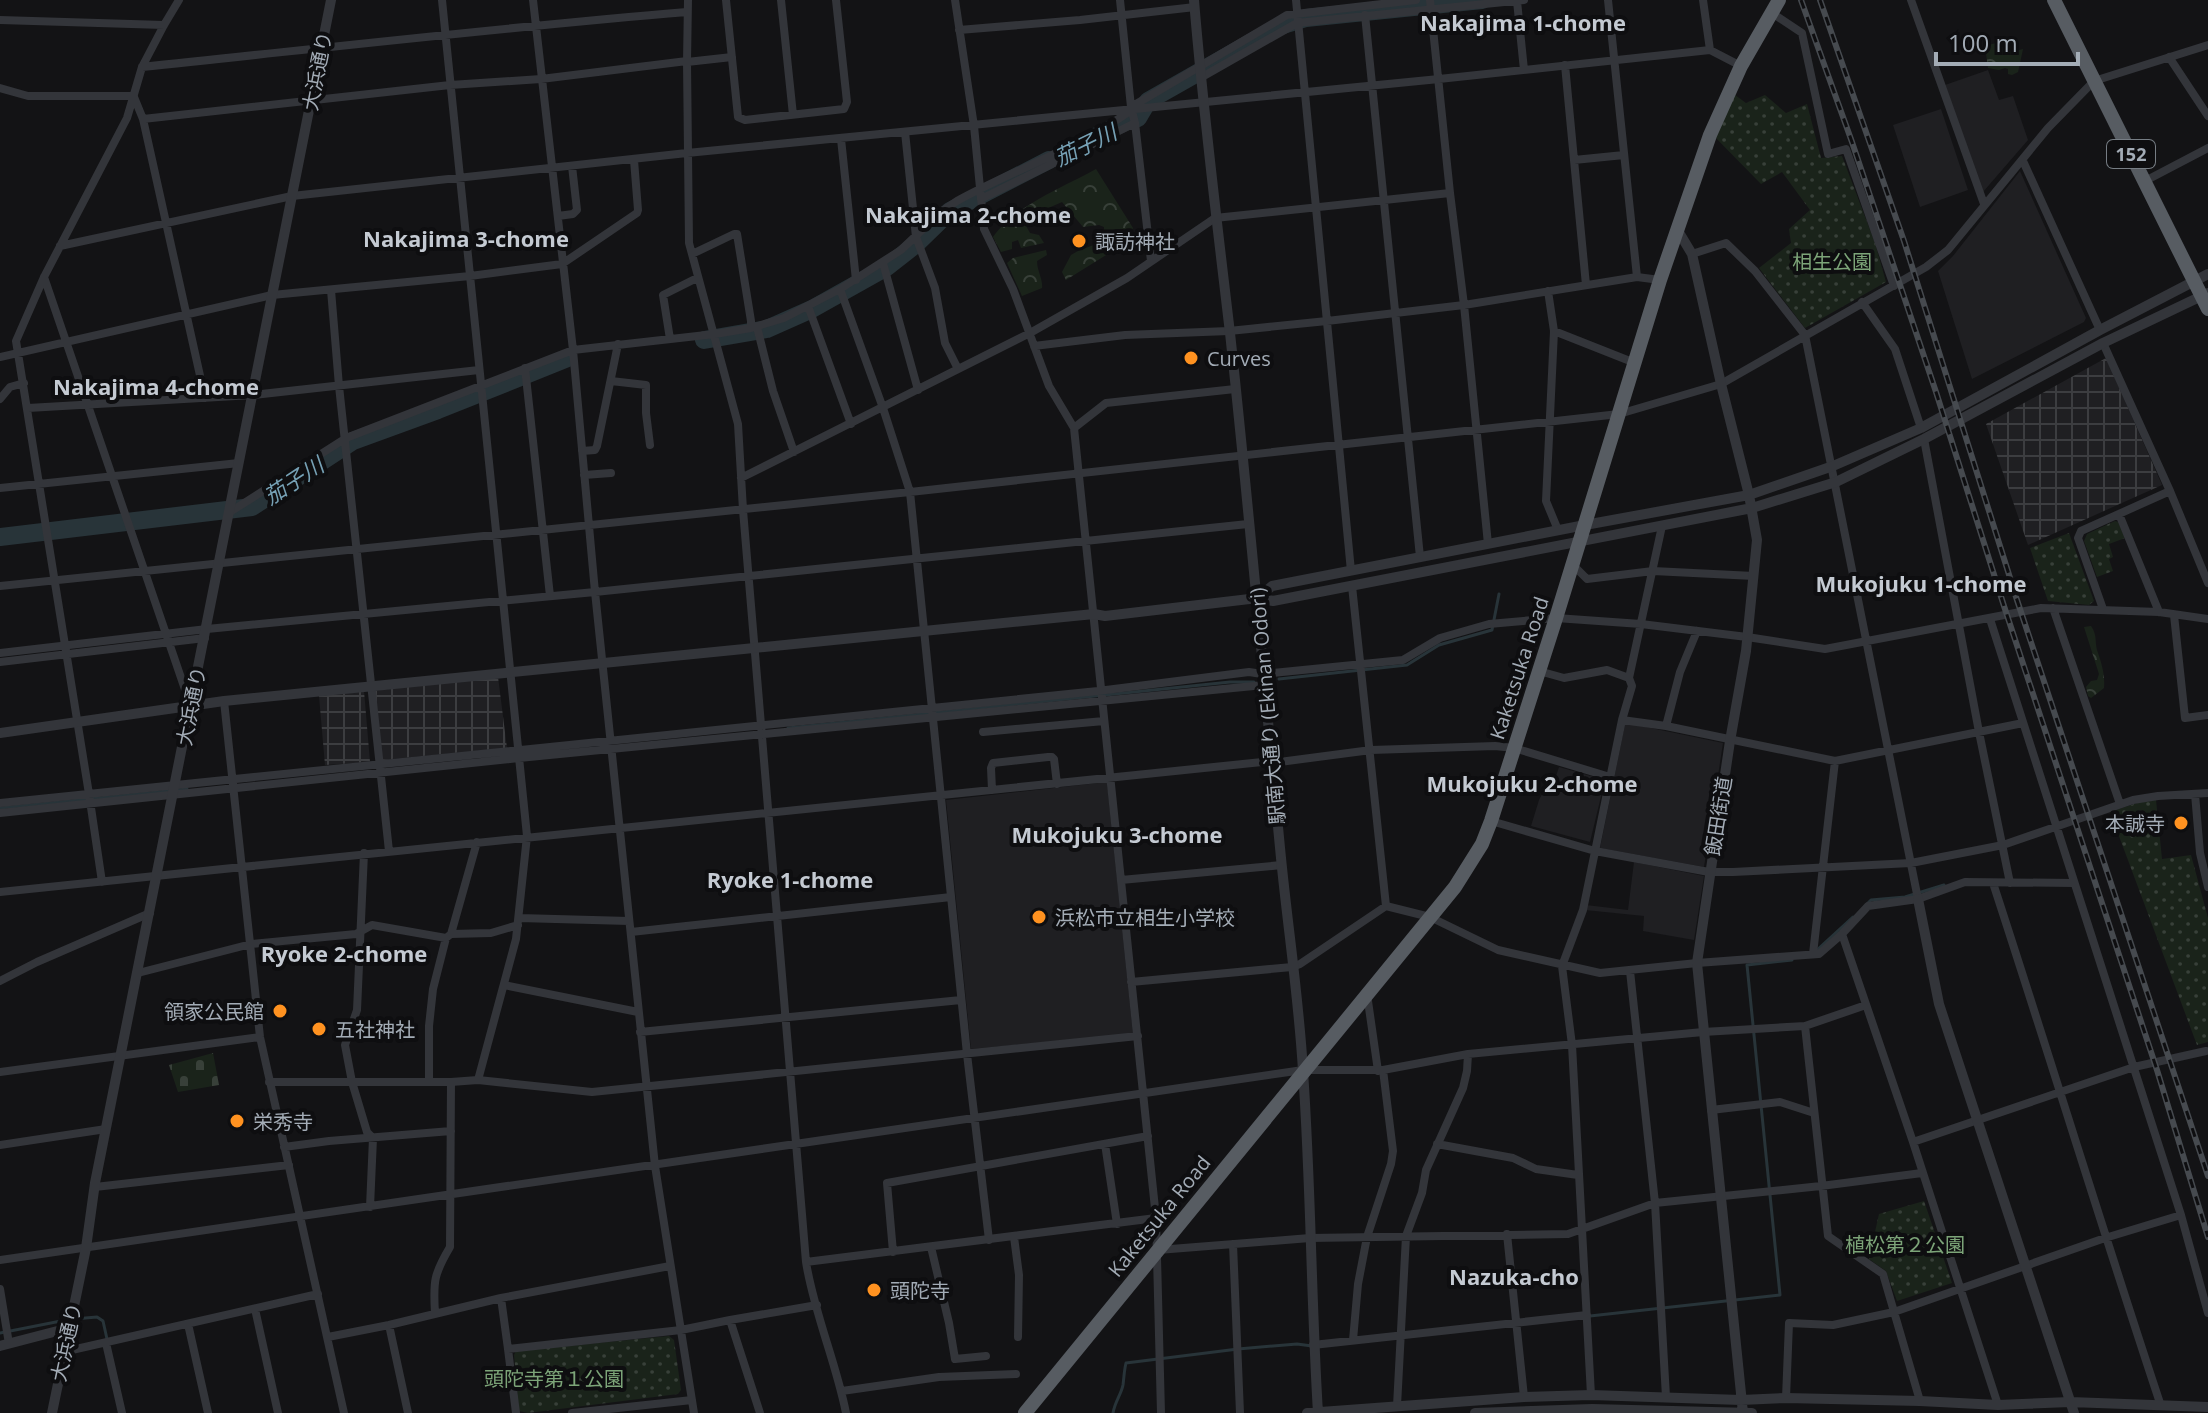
<svg xmlns="http://www.w3.org/2000/svg" width="2208" height="1413" font-family="'Open Sans','Noto Sans JP',sans-serif">
<defs>
<pattern id="industrial-grid" width="8" height="8" patternUnits="userSpaceOnUse" patternTransform="scale(2)"><rect width="8" height="8" fill="#1f1f22"/><path d="M0 4h8M4 0v8" fill="none" stroke="#3c3d40"/></pattern>
<pattern id="forest-crowns" width="20" height="18" patternUnits="userSpaceOnUse" patternTransform="scale(2)"><rect width="20" height="18" fill="#1a231a"/><path d="M2 6a3 3 0 1 1 6 0M12 15a3 3 0 1 1 6 0" fill="none" stroke="#384039"/></pattern>
<pattern id="cemetery-stones" width="16" height="16" patternUnits="userSpaceOnUse" patternTransform="scale(2)"><rect width="16" height="16" fill="#1a231a"/><path d="M2 7V4a2 2 0 0 1 4 0v3zM10 15v-3a2 2 0 0 1 4 0v3z" fill="#384039"/></pattern>
<pattern id="park-dots" width="8" height="8" patternUnits="userSpaceOnUse" patternTransform="scale(2)"><rect width="8" height="8" fill="#1a231a"/><path d="M2 2h.1M6 6h.1" fill="none" stroke="#384039" stroke-width="1.8" stroke-linecap="round"/></pattern>
</defs>
<rect width="100%" height="100%" fill="#131315"/>
<!-- built -->
<path fill="#1f1f22" d="M1988 70 1999 100 2013 96 2028 140 1983 192 1945 85Z
M1941 109 1968 190 1920 207 1893 125Z
M2020 171 2086 318 2084 322 1972 379 1938 271 1953 256Z
M1627 723 1723 743 1704 867 1600 848 1625 724Z
M1559 767 1605 780 1590 842 1531 826 1539 800 1549 781 1554 782Z
M1107 782 1133 1034 971 1049 946 800Z
M1634 862 1704 876 1694 940 1643 931 1644 916 1585 910 1586 905 1628 910Z"/>
<!-- industrial -->
<path fill="url(#industrial-grid)" d="M2106 358 2162 485 2028 545 1986 424Z
M498 677 507 748 381 760 373 691Z
M364 691 370 762 325 765 319 696Z"/>
<!-- forest -->
<path fill="url(#forest-crowns)" d="M1996 43 2012 52 2023 49 2018 72 2012 75 2008 74V69L2005 68 1999 70 1988 68 1985 46Z
M1096 169 1133 228 1127 242 1066 280 1062 272 1071 255 1078 251 1104 241V227L1099 225 1083 227 1062 202 1046 209 1025 224 1030 233 1039 235 1044 243 1021 248 1018 240 1012 242V249L1001 252 993 237C1014 206 1064 187 1096 169Z
M1046 250 1047 255 1037 261C1037 271 1043 279 1042 288L1022 296 1007 263 1013 258Z
M2091 626C2098 636 2094 643 2098 653 2102 665 2105 675 2104 688L2091 698 2088 696 2086 687 2091 681 2097 680 2099 674 2084 627Z"/>
<!-- cemetery -->
<path fill="url(#cemetery-stones)" d="M213 1053 219 1085 178 1092 169 1065Z"/>
<!-- park -->
<path fill="url(#park-dots)" d="M1731 92 1746 103 1765 95 1786 113 1807 104 1821 158 1842 156 1875 243 1886 282 1805 328 1759 268 1791 243 1789 229 1810 210 1782 172 1761 184 1711 133Z
M2115 521 2118 522 2125 538 2109 544 2113 557 2109 559 2113 571 2097 577 2084 541 2087 534Z
M2069 533 2094 601 2089 605 2048 601 2030 548Z
M2156 800 2162 859 2191 855 2208 918V1042L2197 1045 2110 812 2140 802Z
M1924 1201 1952 1283 1897 1301 1886 1271 1869 1259 1879 1214Z
M669 1336 674 1340 681 1390 678 1394 528 1413 519 1411 514 1355 516 1351Z"/>
<g fill="none" stroke-linecap="round" stroke-linejoin="round">
<!-- stream -->
<path stroke="#283439" stroke-width="3" d="M1279 679 1407 665 1439 645 1492 630 1499 594
M788 728 1230 682H1254
M0 808 187 789
M1867 904 1871 900 1905 897 1944 885
M1817 950 1853 917
M1590 1316 1780 1295 1747 965 1792 960
M74 1319 97 1317 103 1321 107 1339
M0 1333 66 1320
M1113 1413C1115 1401 1121 1395 1123 1385 1124 1378 1124 1371 1126 1363L1238 1349 1297 1344 1312 1346"/>
<!-- river -->
<path stroke="#283439" stroke-width="18" d="M1075 147 1127 121 1138 118 1148 101 1280 26 1306 18 1482 0
M704 340 767 329 812 309 887 267 915 245 950 211 1049 160
M0 537 252 507 353 441 438 410 568 358"/>
<!-- minor -->
<path stroke="#33353a" stroke-width="8" d="M442 0 527 836 516 939 478 1080 451 1082
M533 0 573 350 595 592 655 1166 694 1413
M688 0 687 62 689 243 738 424 743 510 806 1262C814 1313 836 1362 846 1413
M726 0 738 117 745 120 844 109 847 102 836 0
M781 0 793 115
M955 0 974 126 984 229 1013 289 1049 386 1074 428 1156 1218 1161 1413
M1120 0 1131 107 1135 123 1151 261
M1296 0 1351 571
M1430 0 1450 193 1464 305 1488 544
M1608 0 1637 277 1660 280
M1703 0 1710 50
M1911 0 1984 204
M1517 1 1524 70
M1772 13 1802 33 1828 154 1846 149 1894 286
M1365 15 1420 557
M0 20 164 25
M959 30 1080 20 1195 7
M2169 57 2208 116
M687 62 732 57
M1565 65 1574 160
M142 67C324 48 505 27 687 12
M1202 77 1297 23 1524 0
M0 88 28 96H134
M134 97 143 119 205 398
M1131 107 1287 15 1416 0
M143 119 450 85 541 79 687 61
M905 132 916 237 935 288 945 343 958 369
M841 139 856 280
M2023 161 2100 330
M2145 181 2208 148
M981 199 1135 123
M558 216 573 214 577 210 572 166
M60 246 292 196 687 153 1439 79 1710 50 1741 66
M692 254 734 234H737L751 321V328
M1692 254 1726 243 1755 271 1805 335 1918 899
M883 263 918 390
M44 277 190 704
M1586 285 1574 160 1624 155
M331 290 339 386 389 851
M1548 291 1554 331 1546 501 1558 530
M1862 302 1895 349 1921 428
M808 306 851 424
M757 327 773 391 794 452
M1554 331 1635 363
M670 339 663 295 697 278
M2103 343 2170 491 2208 583
M1034 346 1125 335 1229 331 1327 321 1464 305 1637 277
M0 357 272 295 470 276 562 264 637 213 638 210 634 160
M525 368 550 596
M611 381 646 385V413L650 445
M0 399 10 387 24 383
M28 408 253 395 479 370
M1074 428 1106 403 1235 389
M1924 439 1979 732 2010 883
M582 451 595 450 597 446 618 344
M584 475 611 473
M741 478 1030 333 1127 278 1215 218 1450 193
M0 488 239 463
M230 512 346 438 573 350 715 334 751 328 784 318 840 289
M2119 514 2159 612
M1572 564 1587 579 1653 571 1754 576
M0 586 910 492 1619 414 1721 384 1926 267 1948 250 2048 128 2094 81 2208 45
M1352 586 1386 906
M2053 608 2120 804
M2103 609 2078 538 2081 531 2170 491
M2174 615 2185 718 2208 715
M1990 619 2181 1215 2208 1313
M0 653 207 629 595 592 1248 524
M0 662 205 638
M1539 671 1564 678 1607 670 1629 678
M224 701 260 1037 344 1413
M1622 720 1666 726 1835 761 2023 723
M1666 726 1680 672 1697 631
M983 732 1104 721
M1272 763 1371 750 1495 746 1514 748 1610 777
M992 790 991 768 993 763 1048 757H1052L1054 759 1057 784
M2195 794 2200 853 2208 887
M0 803 1098 691 1249 672 1262 674 1403 660 1440 638 1489 624 1556 618 1641 624 1747 637 1825 649 2041 608 2159 612 2208 619
M0 813 519 758 1264 685
M1491 821 1595 851 1709 872H1733L1911 863 2003 845 2133 800 2158 796 2208 793
M364 853 357 1010 345 1045 352 1082 367 1132 373 1138 370 1207
M1121 880 1282 865
M102 882 89 794 16 341 44 277 127 118 142 67 164 25 179 0
M1993 883C2050 1057 2103 1232 2161 1406
M0 892 1272 761
M519 918 629 921
M631 932 951 897
M451 934 477 842
M1842 934 1868 906 1918 899 1965 882 2074 883
M1813 954 1835 761
M1630 971 1655 1203 1666 1397
M138 973 251 944 356 934 372 925 446 938 451 934 491 933 518 925
M0 981 37 962 150 913
M1131 982 1292 967 1300 964 1386 906 1430 917 1498 950 1600 973 1697 963 1819 954 1842 934 1913 1142
M504 985 638 1012
M1367 994 1378 1071
M1805 1026 1828 1236 1883 1274 1920 1401
M640 1032 961 1000
M0 1072 260 1037
M478 1080 592 1092 1138 1036
M269 1082H451L450 1247C434 1274 433 1281 435 1313
M429 1082V1026L433 989 446 938
M1711 1110 1780 1102 1814 1113
M1105 1144 1117 1224
M1437 1144 1513 1158 1536 1169 1578 1175
M0 1145 106 1129
M284 1147 329 1141 451 1131
M95 1187 289 1165
M1507 1234 1524 1397
M1014 1237 1019 1275 1018 1337
M989 1240 967 1054 910 492 883 408 840 289 901 250 942 211 957 201C1013 170 1077 149 1130 111
M1233 1244 1240 1413
M931 1247 949 1323 955 1359 986 1356
M1158 1250 1310 1238 1568 1234 1655 1203 1821 1186 1922 1173
M893 1252 887 1183 1148 1136
M0 1260 1303 1070H1383L1468 1054 1703 1032 1805 1026 1866 1005
M806 1262 1156 1218
M0 1289 9 1344
M501 1298 508 1349
M255 1309 278 1413
M730 1320 760 1413
M188 1324 208 1413
M389 1325 408 1413
M328 1337 389 1325 501 1298 670 1266
M1353 1340 1358 1284 1367 1237 1391 1164 1393 1151 1383 1070
M106 1343 122 1413
M1313 1345 1587 1315
M63 1352 318 1294
M842 1391 939 1377 1016 1374
M1591 1395 1572 1045 1562 966 1583 910 1622 720 1632 686 1629 678 1662 526
M1786 1398 1789 1323 1833 1325 1894 1312 2105 1238 2181 1215
M1998 1405 1913 1142 2134 1067 2206 1051
M1397 1406 1406 1236 1422 1193 1426 1170 1463 1088 1467 1071 1468 1054
M516 1413 508 1349 681 1330 730 1320 817 1305
M572 1413 692 1400"/>
<!-- tertiary -->
<path stroke="#33353a" stroke-width="10" d="M1194 0C1203 111 1217 222 1230 333 1249 508 1264 683 1281 858 1288 929 1299 1000 1303 1071 1311 1185 1311 1299 1318 1413
M1677 229 1692 254 1721 384 1749 495 1757 540 1746 651 1730 741 1697 963 1743 1413
M1258 598 1272 586 1585 525 1749 495 1833 466 1921 428 2100 330 2208 274
M0 733 224 701 1094 614 1105 616 1258 598 1273 601 1752 508 1836 482 1924 439 2103 343 2208 293
M1918 899 1939 1004 2074 1413
M0 1346 69 1328
M52 1413 86 1248 95 1183 331 0
M1307 1413 1524 1397 1591 1395 1741 1400 1786 1398 1920 1401 1998 1405 2070 1402 2208 1407
M1475 1413 1592 1409 1752 1413"/>
<!-- trunk -->
<path stroke="#575c62" stroke-width="14" d="M2054 0 2208 309
M1025 1413 1455 887 1482 844 1491 821 1556 618 1660 280 1710 135 1741 66 1779 0"/>
<defs>
<path id="rail" d="M1801 0 1852 142 1936 392 2004 606 2157 1070 2208 1237
M1820 0 1904 241 2017 600 2208 1176"/>
</defs>
<!-- rail casing -->
<use href="#rail" stroke="#464a4f" stroke-width="6"/>
<!-- rail -->
<use href="#rail" stroke="#0e0e10" stroke-width="3" stroke-dasharray="9" stroke-linecap="butt"/>
</g>
<!-- markers -->
<g fill="#ff9220" stroke="#0e0e10" stroke-width="3">
<circle cx="1079" cy="241" r="8"/>
<circle cx="1191" cy="358" r="8"/>
<circle cx="2181" cy="823" r="8"/>
<circle cx="1039" cy="917" r="8"/>
<circle cx="280" cy="1011" r="8"/>
<circle cx="319" cy="1029" r="8"/>
<circle cx="237" cy="1121" r="8"/>
<circle cx="874" cy="1290" r="8"/>
</g>
<g text-anchor="middle" dominant-baseline="central" stroke-width="8" stroke-linejoin="round" paint-order="stroke">
<!-- shield labels -->
<rect fill="#0e0e10" stroke="#767d84" stroke-width="2" x="2107" y="140" width="48" height="28" rx="6"/>
<g font-size="18" font-weight="bold" fill="#a3acb6">
<text x="2131" y="154">152</text>
</g>
<!-- street labels -->
<g font-size="20" fill="#a3acb6" stroke="#0e0e10">
<text transform="translate(317 71) rotate(-79)">大浜通り</text>
<text transform="translate(1519 668) rotate(-72)">Kaketsuka Road</text>
<text transform="translate(191 706) rotate(-79)">大浜通り</text>
<text transform="translate(1267 706) rotate(-95)">駅南大通り (Ekinan Odori)</text>
<text transform="translate(1718 816) rotate(-81)">飯田街道</text>
<text transform="translate(1159 1216) rotate(-51)">Kaketsuka Road</text>
<text transform="translate(66 1342) rotate(-78)">大浜通り</text>
</g>
<!-- poi labels -->
<g font-size="20" fill="#a3acb6" stroke="#0e0e10" text-anchor="start">
<text x="1095" y="241">諏訪神社</text>
<text x="1207" y="358">Curves</text>
<text x="2165" y="823" text-anchor="end">本誠寺</text>
<text x="1055" y="917">浜松市立相生小学校</text>
<text x="264" y="1011" text-anchor="end">領家公民館</text>
<text x="335" y="1029">五社神社</text>
<text x="253" y="1121">栄秀寺</text>
<text x="890" y="1290">頭陀寺</text>
</g>
<!-- park labels -->
<g font-size="20" fill="#7ca478" stroke="#0e0e10">
<text x="1832" y="261">相生公園</text>
<text x="1905" y="1244">植松第２公園</text>
<text x="554" y="1378">頭陀寺第１公園</text>
</g>
<!-- neighbourhood labels -->
<g font-size="22" font-weight="bold" fill="#c4cad2" stroke="#0e0e10">
<text x="1523" y="22">Nakajima 1-chome</text>
<text x="968" y="214">Nakajima 2-chome</text>
<text x="466" y="238">Nakajima 3-chome</text>
<text x="156" y="386">Nakajima 4-chome</text>
<text x="1921" y="583">Mukojuku 1-chome</text>
<text x="1532" y="783">Mukojuku 2-chome</text>
<text x="1117" y="834">Mukojuku 3-chome</text>
<text x="790" y="879">Ryoke 1-chome</text>
<text x="344" y="953">Ryoke 2-chome</text>
<text x="1514" y="1276">Nazuka-cho</text>
</g>
<!-- water labels -->
<g font-size="22" font-style="italic" fill="#76a1b5" stroke="#0e0e10">
<text transform="translate(1085 144) rotate(-26)">茄子川</text>
<text transform="translate(293 480) rotate(-33)">茄子川</text>
</g>
</g>
<!-- scale -->
<path d="M1936 52v12h142v-12" fill="none" stroke="#a3acb6" stroke-width="4"/>
<text x="1948" y="52" font-size="24" fill="#a3acb6" stroke="#0e0e10" stroke-width="6" paint-order="stroke">100 m</text>
</svg>
